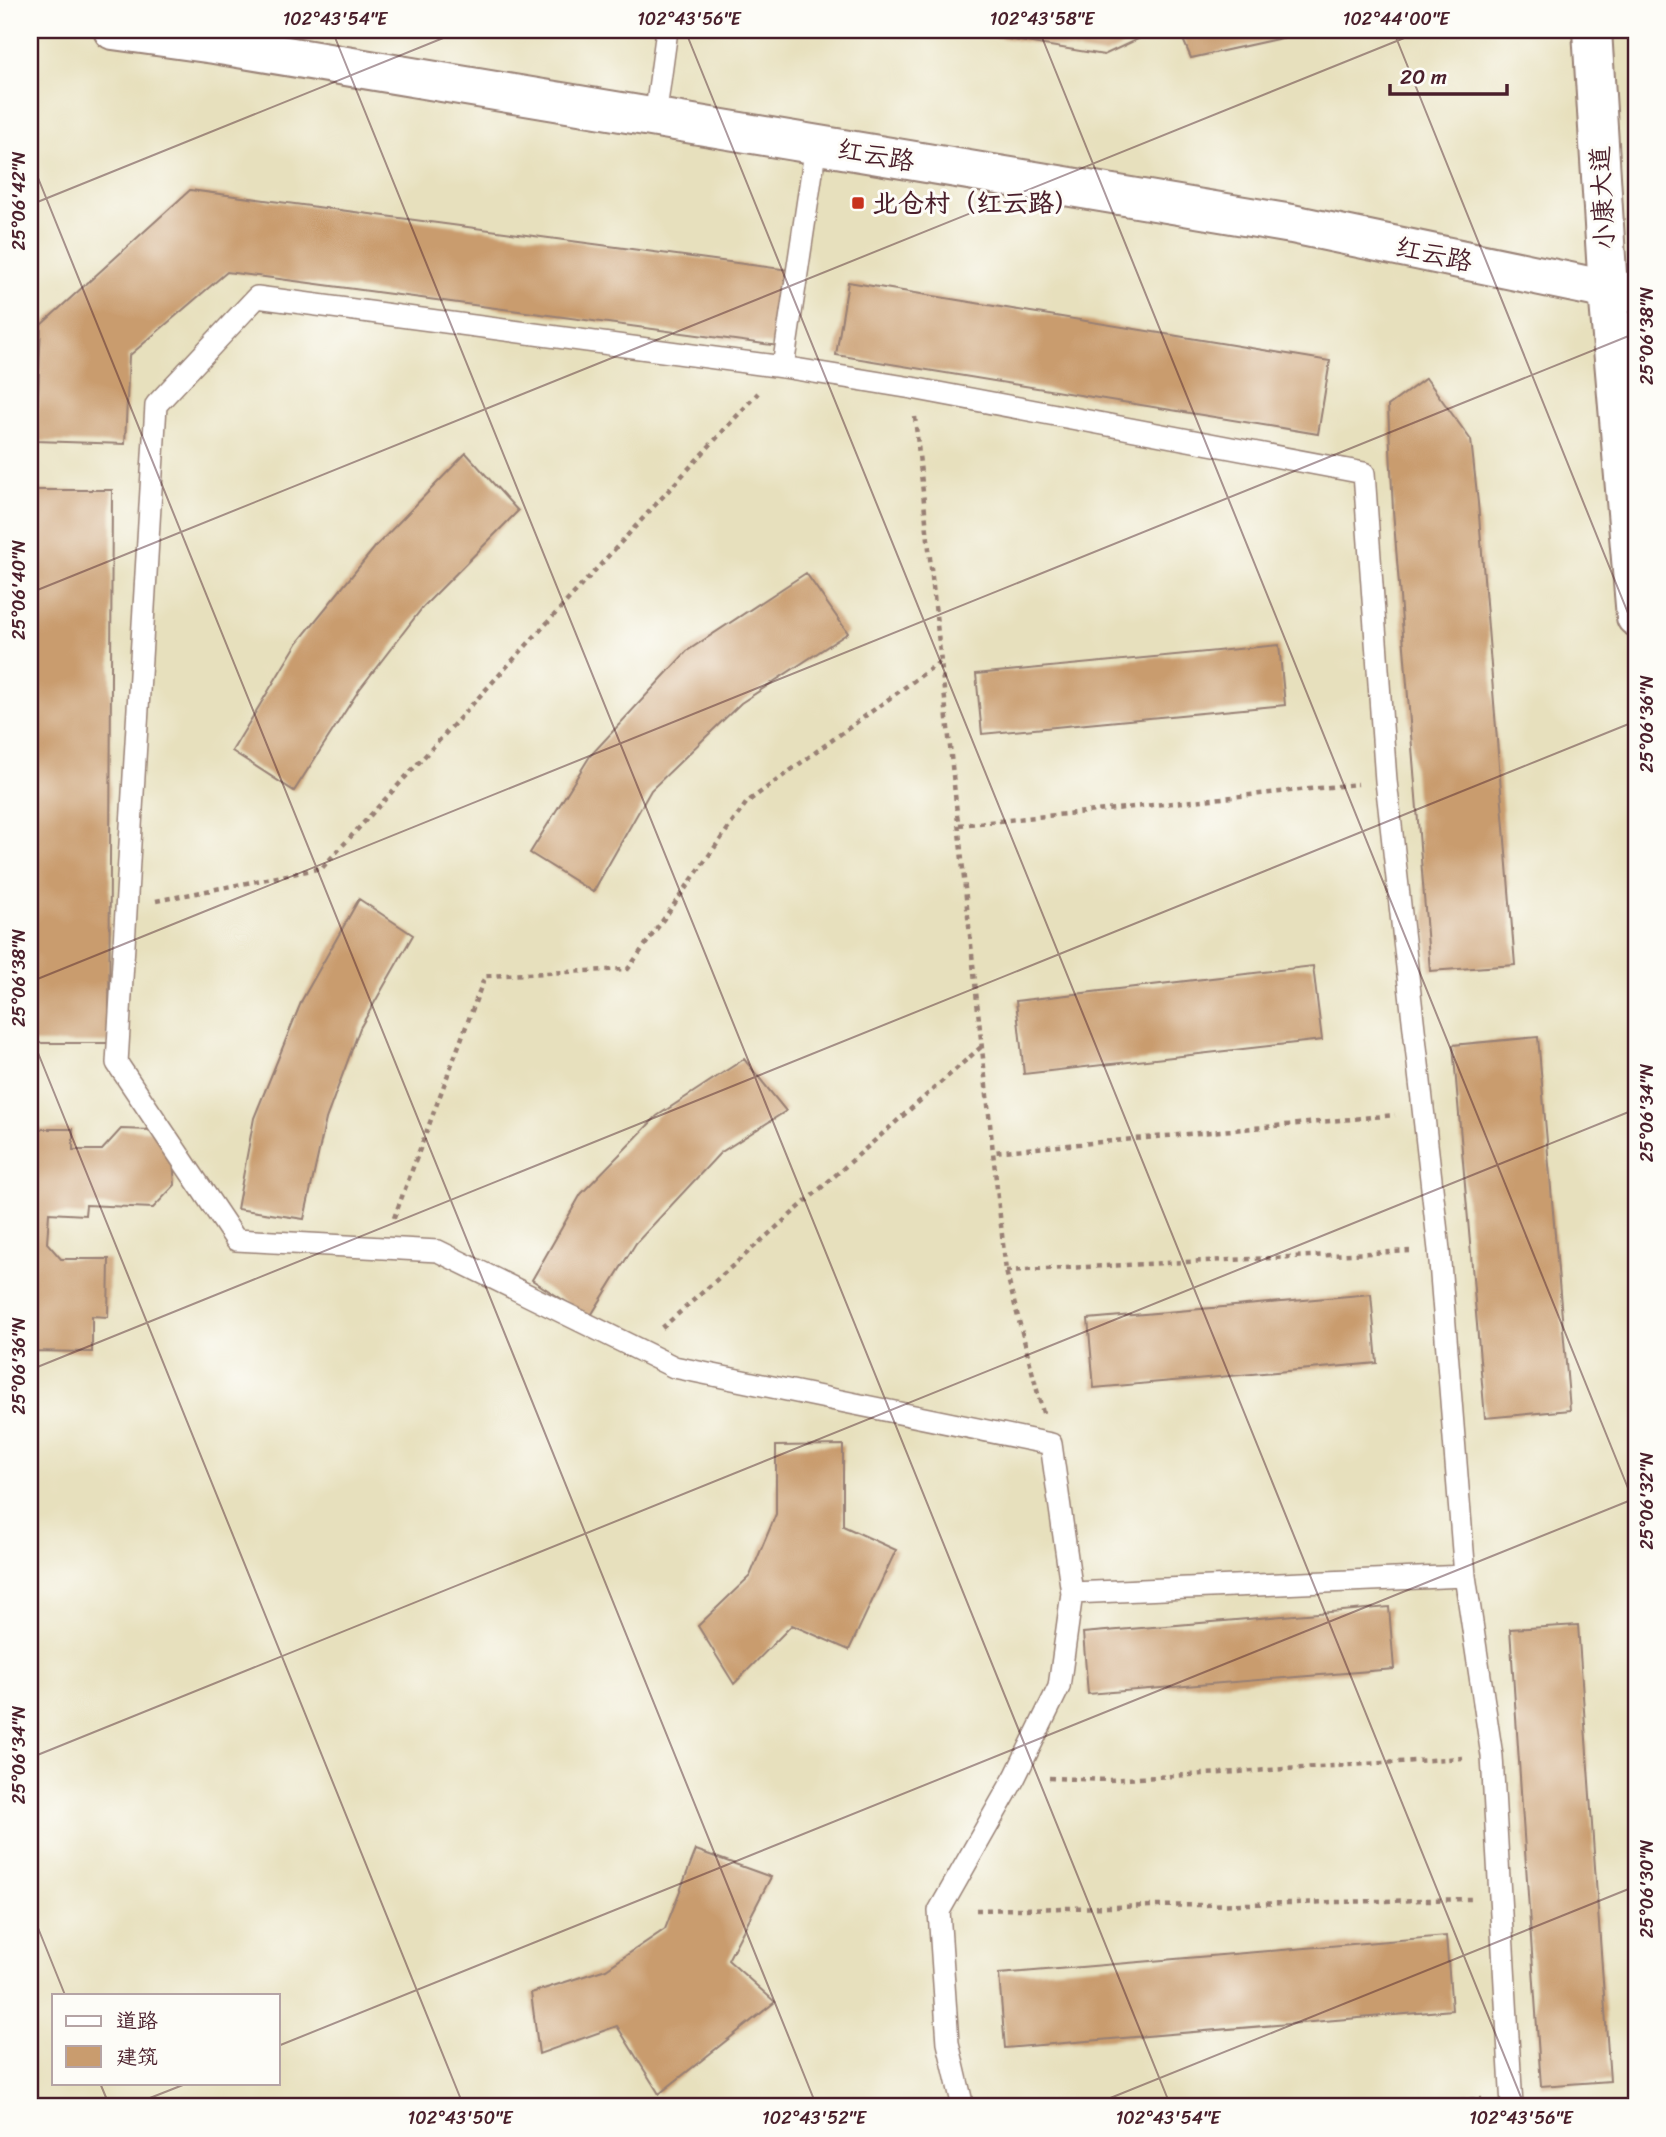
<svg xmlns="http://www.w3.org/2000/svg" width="1666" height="2137" font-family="Sriracha,'LXGW WenKai TC',sans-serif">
<rect width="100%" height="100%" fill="#fdfcf7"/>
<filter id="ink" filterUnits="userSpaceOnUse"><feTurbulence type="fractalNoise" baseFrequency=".0143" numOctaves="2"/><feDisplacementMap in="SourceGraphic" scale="14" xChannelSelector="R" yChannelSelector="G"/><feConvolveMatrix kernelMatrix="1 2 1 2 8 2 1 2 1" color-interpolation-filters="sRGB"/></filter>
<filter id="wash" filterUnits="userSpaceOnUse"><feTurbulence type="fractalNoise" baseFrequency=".00686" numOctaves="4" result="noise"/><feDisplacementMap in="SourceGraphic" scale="28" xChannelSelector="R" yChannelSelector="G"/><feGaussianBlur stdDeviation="1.57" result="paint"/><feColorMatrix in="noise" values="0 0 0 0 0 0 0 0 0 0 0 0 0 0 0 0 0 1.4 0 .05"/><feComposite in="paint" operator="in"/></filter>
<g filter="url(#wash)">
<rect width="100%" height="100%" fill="#e7e0bd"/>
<g id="blocks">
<!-- building -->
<path fill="#c99c6e" d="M954 30H1157L1104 55Z
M1179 30H1310L1309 32 1191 58Z
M190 190 789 270 779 346 227 272 129 356 125 444 36 441 41 325Z
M848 282 1330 361 1318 434 836 355Z
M1426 378 1471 440 1478 503 1515 965 1430 971 1393 510 1388 406Z
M466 453 518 511 423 607 359 690 294 791 232 751 298 642 376 546Z
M30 490H112L109 1043H30Z
M806 573 848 633 741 703 651 790 593 892 530 853 590 756 687 651Z
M1279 645 1285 705 982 734 976 674Z
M359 899 413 935 360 1028 326 1119 304 1219 237 1209 254 1118 302 1000Z
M1313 966 1322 1040 1024 1074 1016 1001Z
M1538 1037 1570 1410 1485 1418 1453 1045Z
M744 1059 786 1111 720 1153 636 1243 590 1317 532 1280 581 1194 657 1116Z
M30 1129H73V1150H102L121 1129 151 1130 172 1148 175 1185 153 1208 86 1205 85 1215 49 1213 47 1243 61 1259H109L108 1317 92 1316V1352L30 1351Z
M1371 1294 1377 1363 1094 1388 1088 1319Z
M843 1445V1526L896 1550 849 1650 792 1625 734 1684 698 1626 750 1576 776 1514V1446Z
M1389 1607 1394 1669 1088 1694 1083 1633Z
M1578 1625 1610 2081 1541 2086 1510 1629Z
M696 1850 771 1877 728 1960 775 2002 659 2094 617 2026 539 2054 531 1993 606 1969 665 1929Z
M1446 1936 1452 2010 1005 2048 999 1974Z"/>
</g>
</g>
<g filter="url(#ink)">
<use href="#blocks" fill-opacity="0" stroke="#988074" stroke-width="2"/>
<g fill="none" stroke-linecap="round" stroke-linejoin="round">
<defs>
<path id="service" d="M655 118 667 30
M816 145 783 367 257 297 156 405 117 1063 236 1240 438 1251 674 1367 1051 1444 1072 1593 1059 1687 1015 1777 939 1911 948 2043 963 2107
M783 367 912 388 1364 473 1386 781 1439 1250 1465 1576 1492 1756 1512 2107
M1072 1593 1465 1576"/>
<path id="tertiary" d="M113 30 214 44 1292 224 1608 290 1636 293"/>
<path id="secondary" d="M1592 30 1608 290 1636 617"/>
</defs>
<!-- service casing -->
<use href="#service" stroke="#988074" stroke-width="24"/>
<!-- tertiary casing -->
<use href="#tertiary" stroke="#988074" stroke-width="42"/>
<!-- secondary casing -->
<use href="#secondary" stroke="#988074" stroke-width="42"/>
<!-- path -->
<path stroke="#988074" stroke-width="4.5" stroke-dasharray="5 5" stroke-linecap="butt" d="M915 417 993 1152
M959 825 1358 784
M156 901 322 868 758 393
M394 1218 485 976 628 969 747 802 941 661
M1006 1271 1410 1251
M662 1328 981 1047
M1043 1413 1006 1271 993 1152 1395 1115
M1049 1778 1108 1780 1463 1758
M976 1910 1471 1899
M1340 2107 1482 2099"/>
<!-- service -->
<use href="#service" stroke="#fff" stroke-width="21"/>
<!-- tertiary -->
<use href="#tertiary" stroke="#fff" stroke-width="38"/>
<!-- secondary -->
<use href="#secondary" stroke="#fff" stroke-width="38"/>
</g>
</g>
<!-- ticks -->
<path fill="none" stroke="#4a1f2b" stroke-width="2" stroke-opacity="0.45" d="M332 30 1171 2107M685 30 1525 2107M1039 30 1636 1508M1393 30 1636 633M30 158 817 2107M30 205 463 30M30 593 1424 30M30 982 1636 333M30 1033 464 2107M30 1370 1636 721M30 1758 1636 1109M30 1908 65 1995M278 2046 1636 1498M100 2083 110 2107M127 2107 188 2083M1088 2107 1636 1886"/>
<!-- markers -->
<rect fill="#c8321e" stroke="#fdfcf7" stroke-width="2.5" x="851" y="196" width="14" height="14" rx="3.5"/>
<g text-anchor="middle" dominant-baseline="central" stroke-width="6" stroke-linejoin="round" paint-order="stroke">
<!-- street labels -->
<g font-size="26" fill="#4a1f2b" stroke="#fdfcf7">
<text transform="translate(876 155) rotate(10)">红云路</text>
<text transform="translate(1602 198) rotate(-93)">小康大道</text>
<text transform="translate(1434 254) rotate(12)">红云路</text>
</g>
<!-- poi labels -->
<g font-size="26" font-weight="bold" fill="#4a1f2b" stroke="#fdfcf7" text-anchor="start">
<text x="872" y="203">北仓村（红云路）</text>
</g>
</g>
<!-- margin -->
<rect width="1666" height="2137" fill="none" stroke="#fdfcf7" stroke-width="77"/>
<!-- legend -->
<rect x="52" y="1994" width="228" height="91" fill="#fdfcf7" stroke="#b5a4a5" stroke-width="2"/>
<rect x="66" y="2016" width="35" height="10" fill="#ffffff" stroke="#b5a4a5" stroke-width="2"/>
<text x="116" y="2028" font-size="21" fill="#4a1f2b">道路</text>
<rect x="66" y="2046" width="35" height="21" fill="#c99c6e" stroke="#b5a4a5" stroke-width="2"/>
<text x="116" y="2064" font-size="21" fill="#4a1f2b">建筑</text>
<!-- scale -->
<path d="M1390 84v10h117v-10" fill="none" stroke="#4a1f2b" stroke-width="3.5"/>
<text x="1400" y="84" font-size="21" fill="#4a1f2b" stroke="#fdfcf7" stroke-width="5" paint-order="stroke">20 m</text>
<rect x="38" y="38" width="1590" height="2060" fill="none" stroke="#4a1f2b" stroke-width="2.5"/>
<g font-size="18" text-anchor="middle" fill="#4a1f2b">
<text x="335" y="25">102°43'54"E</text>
<text x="689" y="25">102°43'56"E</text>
<text x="1042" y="25">102°43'58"E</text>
<text x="1396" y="25">102°44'00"E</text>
<text transform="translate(19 201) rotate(-90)" y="6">25°06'42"N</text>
<text transform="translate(1647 336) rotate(-90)" y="6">25°06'38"N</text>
<text transform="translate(19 590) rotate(-90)" y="6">25°06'40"N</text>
<text transform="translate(1647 724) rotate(-90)" y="6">25°06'36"N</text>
<text transform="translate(19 978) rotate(-90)" y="6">25°06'38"N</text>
<text transform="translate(1647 1113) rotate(-90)" y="6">25°06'34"N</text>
<text transform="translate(19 1366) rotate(-90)" y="6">25°06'36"N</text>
<text transform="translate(1647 1501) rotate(-90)" y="6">25°06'32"N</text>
<text transform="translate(19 1755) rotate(-90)" y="6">25°06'34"N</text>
<text transform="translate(1647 1889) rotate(-90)" y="6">25°06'30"N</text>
<text x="460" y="2124">102°43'50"E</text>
<text x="814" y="2124">102°43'52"E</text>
<text x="1168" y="2124">102°43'54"E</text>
<text x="1521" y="2124">102°43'56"E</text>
</g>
</svg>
